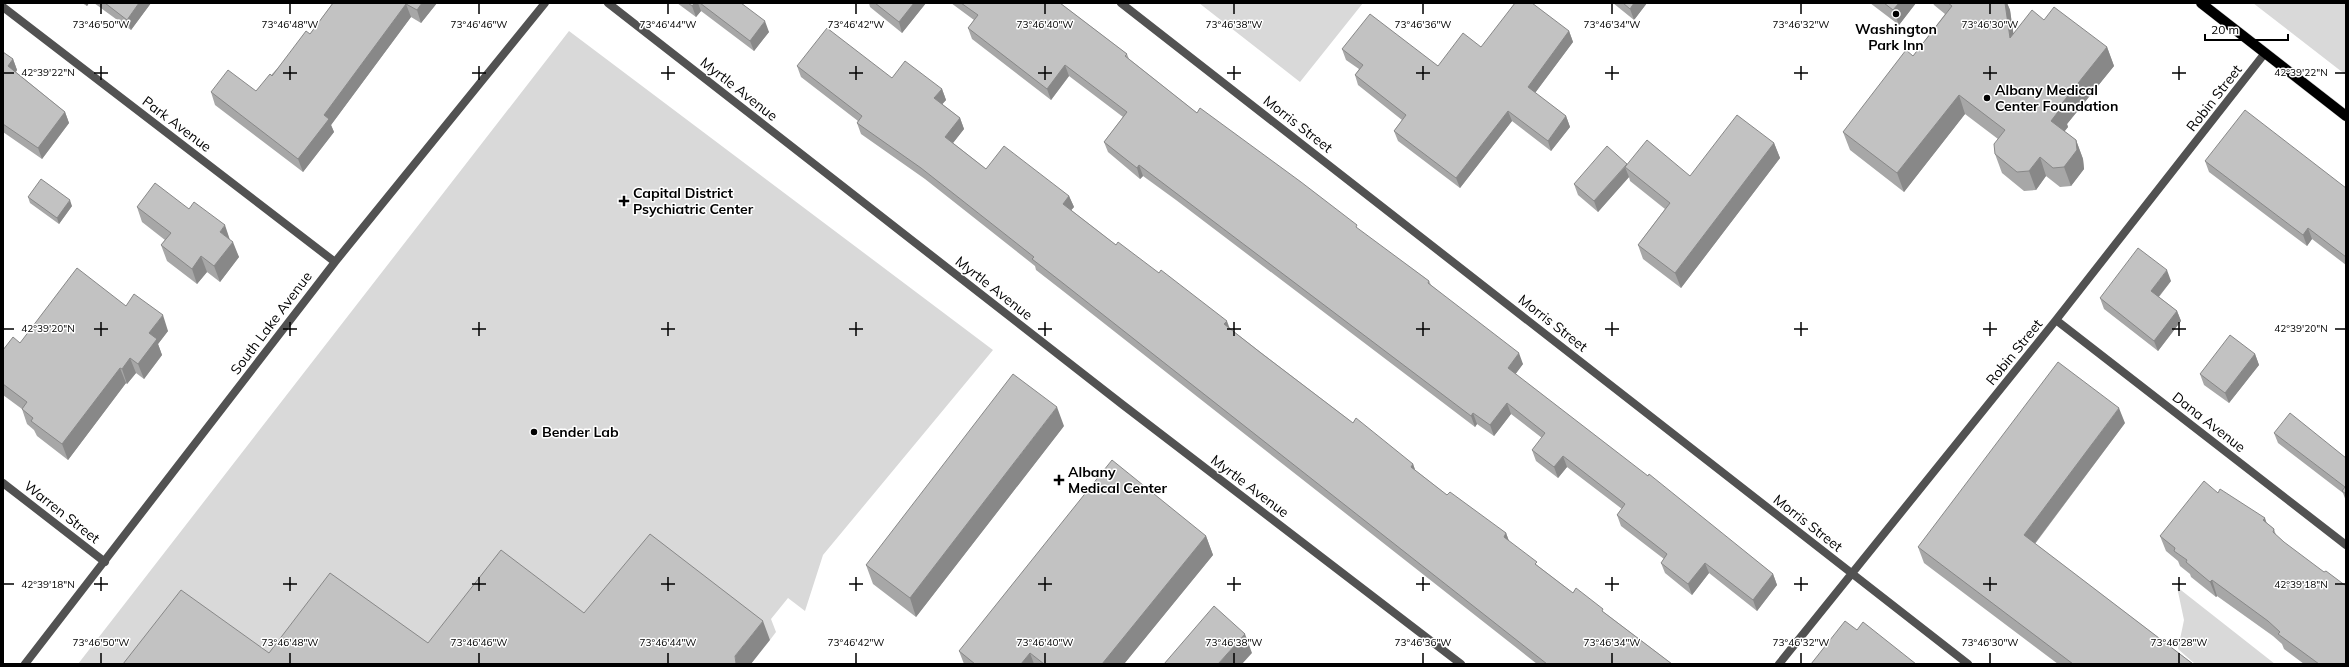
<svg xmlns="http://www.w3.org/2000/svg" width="2349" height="667" font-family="Mulish,sans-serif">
<rect width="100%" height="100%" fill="#fff"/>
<!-- green -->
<path fill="#d9d9d9" d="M1199 3H1363L1300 82Z
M2253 3H2346V75Z
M569 31 993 350 823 555 805 611 788 598 771 619 776 632 770 640 657 553 591 632 435 662 78 664Z
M2177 587 2275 664H2195L2178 649 2184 620Z"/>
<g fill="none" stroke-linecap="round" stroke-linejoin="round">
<defs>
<path id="primary" d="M2201 3 2346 116"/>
</defs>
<!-- primary casing -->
<use href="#primary" stroke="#dbdbdb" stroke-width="11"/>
<!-- minor -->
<path stroke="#525252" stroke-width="8" d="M608 3 1123 405 1461 664
M1121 3 1968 664
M3 7 335 262
M2056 320 2346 545
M3 483 105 562
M25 664 335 262 545 3
M1779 664 2056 320 2265 53"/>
<!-- primary -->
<use href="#primary" stroke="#000" stroke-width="10"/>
</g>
<!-- wall -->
<path fill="#a7a7a7" d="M82 3H89L87 6Z
M94 3H151L131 30Z
M333 3H437L421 23 411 17 331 125 334 132 303 172 215 105 211 92 256 91 310 34Z
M677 3H741L769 32 754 51 701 11 696 17Z
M869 3H926L902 33 870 7Z
M951 3H1060L1127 54 1129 59 1197 113 1429 281 1431 285 1523 364 1515 374 1773 574 1777 585 1757 611 1709 573 1692 595 1665 573 1661 563 1664 559 1621 526 1617 515 1622 509 1567 467 1558 478 1536 461 1532 450 1542 438 1511 414 1494 436 1477 424 1475 427 1176 200 1143 176 1140 179 1108 152 1104 142 1123 117 1069 76 1051 100 972 39 968 28 974 20Z
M1613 3H1647L1634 20Z
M1870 3H1916L1899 25Z
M1933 3H2007L2010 10 2013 34 2044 20 2107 47 2114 66 2067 124 2068 127 2064 131 2076 140 2083 159 2084 169 2071 186 2060 187 2046 176 2036 190 2024 191 2002 173 1995 154 1998 139 1965 114 1904 192 1850 150 1843 132 1913 56 1945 14 1934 5Z
M1569 31 1573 42 1535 93 1566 116 1570 127 1551 151 1512 121 1460 188 1398 141 1394 131 1402 120 1358 85 1355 75 1359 69 1346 60 1342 49 1438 66 1481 47Z
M3 52 13 59 17 70 16 72 65 112 69 123 42 159 3 132Z
M797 66 892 78 942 89 946 100 942 104 960 118 964 129 953 143 986 169 1069 196 1074 207 1071 210 1116 245 1229 328 1353 423 1413 464 1415 470 1447 495 1506 533 1509 541 1538 566 1573 593 1605 613 1672 664H1537L1063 291 1036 270 1035 266 925 179 861 134 857 123 858 121 801 77Z
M1774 143 1780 158 1681 288 1643 259 1638 245 1665 209 1630 181 1629 177 1598 212 1578 195 1574 184 1627 164 1690 176Z
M2205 161 2346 188V265L2312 239 2307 246 2209 172Z
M28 197 72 206 59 224 30 203Z
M137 207 230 240 239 257 220 282 207 272 197 284 167 261 161 245 165 240 142 222Z
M2171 281 2159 297 2177 311 2181 321 2158 351 2104 309 2100 298Z
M126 306 168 331 158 344 162 355 144 379 136 373 127 384 126 383 68 460 37 436 34 430 27 424 22 409 3 395V350L20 343Z
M2255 354 2259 365 2229 403 2204 385 2200 374Z
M2125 423 2035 544 2193 664H2058L1924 563 1918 547Z
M1064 426 916 617 873 584 866 565Z
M2274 433 2346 458V501L2343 493 2278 443Z
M2218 493 2267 523 2274 529 2276 535 2346 664H2304L2284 649 2282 644 2273 636 2217 596 2216 597 2191 577 2190 574 2180 566 2178 561 2166 551 2160 536Z
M1206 536 1213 555 1124 664H964L959 651Z"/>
<!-- shaded-wall -->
<path fill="#888" d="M85 3H89L87 6Z
M139 3H151L131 30 127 20Z
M422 3H437L421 23 417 10Z
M695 3H698L701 11 696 17 692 6Z
M914 3H926L902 33 899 22Z
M1634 3H1647L1634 20 1630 9Z
M1899 3H1916L1899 25 1893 10Z
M2005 3H2007L2010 10 2017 57 2010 38Z
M406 4 411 17 331 125 334 132 303 172 298 159 324 115Z
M765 21 769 32 754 51 750 41Z
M1569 31 1573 42 1532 97 1528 87Z
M2107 47 2114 66 2067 124 2068 127 2058 140 2051 121 2059 107Z
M13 59 17 70 12 77 8 66Z
M1065 65 1069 76 1051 100 1047 89Z
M942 89 946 100 938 109 934 98Z
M1959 95 1965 114 1904 192 1897 173Z
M1508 111 1512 121 1460 188 1456 178Z
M65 112 69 123 42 159 38 148Z
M1566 116 1570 127 1551 151 1548 141Z
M960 118 964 129 949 148 945 137Z
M2076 140 2083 159 2084 169 2071 186 2064 167Z
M1774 143 1780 158 1681 288 1675 273Z
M2040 157 2046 176 2036 190 2029 171Z
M1139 165 1143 176 1140 179 1137 168Z
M1625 167 1629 177 1598 212 1594 201Z
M1069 196 1074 207 1067 215 1063 204Z
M70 200 72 206 59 224 57 218Z
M225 225 230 240 220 232Z
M2308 228 2312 239 2307 246 2303 235Z
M233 242 239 257 220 282 214 266Z
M201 256 207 272 197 284 192 269Z
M2167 270 2171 281 2155 301 2151 291Z
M2177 311 2181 321 2158 351 2154 341Z
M163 315 168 331 158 344 162 355 144 379 138 364 149 333Z
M1227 321 1231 332 1224 324Z
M1519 353 1523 364 1512 379 1508 368Z
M2255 354 2259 365 2229 403 2225 393Z
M130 358 136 373 127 384 122 369Z
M120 368 126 383 68 460 62 444Z
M1507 403 1511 414 1494 436 1490 425Z
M1057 407 1064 426 916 617 910 598Z
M2119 408 2125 423 2029 551 2024 535Z
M1473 413 1477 424 1475 427 1471 416Z
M1563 456 1567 467 1558 478 1554 467Z
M1413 464 1417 475 1411 467Z
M2265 518 2270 533 2263 520Z
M1506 533 1510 544 1504 537Z
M1206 536 1213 555 1124 664H1102Z
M1705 563 1709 573 1692 595 1688 584Z
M1773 574 1777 585 1757 611 1753 600Z
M2212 580 2217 596 2216 597 2210 582Z
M763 621 770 640 751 664H736L735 656Z
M1245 634 1252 653 1242 664H1218Z
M1030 653 1034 664H1021Z"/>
<!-- building -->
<path fill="#c2c2c2" stroke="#888" d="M105 3H139L127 20Z
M333 3H422L417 10 406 4 324 115 329 119 298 159 211 92 228 70 256 91 270 74 272 76 306 31 310 34Z
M688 3H695L692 6Z
M700 3H741L765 21 750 41Z
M875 3H914L899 22Z
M961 3H1060L1127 54 1125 56 1197 113 1200 108 1301 182 1357 225 1356 227 1429 281 1428 283 1519 353 1508 368 1648 476 1649 474 1773 574 1753 600 1705 563 1688 584 1661 563 1667 554 1617 515 1625 504 1563 456 1554 467 1532 450 1545 433 1507 403 1490 425 1473 413 1471 416 1172 190 1139 165 1137 168 1104 142 1127 112 1065 65 1047 89 968 28 978 15Z
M1515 3H1532L1569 31 1528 87 1566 116 1548 141 1508 111 1456 178 1394 131 1406 115 1355 75 1363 65 1342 49 1370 14 1438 66 1463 33 1481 47Z
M1623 3H1634L1630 9Z
M1884 3H1899L1893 10Z
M1948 3H2005L2010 38 2032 10 2044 20 2054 7 2107 47 2059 107 2061 108 2051 121 2076 140 2077 150 2064 167 2053 168 2040 157 2029 171 2017 172 1995 154 1994 144 2005 130 1959 95 1897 173 1843 132 1906 50 1913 56 1952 6Z
M827 28 892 78 905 61 942 89 934 98 960 118 945 137 986 169 1004 146 1069 196 1063 204 1116 245 1118 242 1159 273 1161 270 1227 321 1224 324 1261 353 1353 423 1356 418 1413 464 1411 467 1447 495 1450 492 1506 533 1504 537 1537 562 1535 564 1573 593 1576 588 1603 609 1602 611 1672 664H1547L1059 280 1032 259 1034 257 921 168 857 123 862 116 797 66Z
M3 52 13 59 8 66 65 112 38 148 3 124Z
M2245 110 2346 188V257L2308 228 2303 235 2205 161Z
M1737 115 1774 143 1675 273 1638 245 1670 203 1625 167 1647 140 1690 176Z
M1607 146 1627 164 1594 201 1574 184Z
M41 179 70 200 57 218 28 197Z
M155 183 189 209 194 202 225 225 220 232 233 242 214 266 201 256 192 269 161 245 171 233 137 207Z
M2138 248 2167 270 2151 291 2177 311 2154 341 2100 298Z
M77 268 126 306 134 294 163 315 149 333 157 339 138 364 130 358 122 369 120 368 62 444 31 421 33 418 22 409 27 402 3 384V350L13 337 20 343Z
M2230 335 2255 354 2225 393 2200 374Z
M2058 362 2119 408 2024 535 2193 664H2073L1918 547Z
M1013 374 1057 407 910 598 866 565Z
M2290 413 2346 458V494L2342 491 2345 487 2274 433Z
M1112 460 1206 536 1102 664H1044L1030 653 1021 664H975L959 651Z
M2204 481 2218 493 2220 489 2265 518 2263 520 2274 529 2273 532 2284 542 2324 572 2326 571 2346 586V664H2319L2278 634 2280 632 2268 621 2212 580 2210 582 2186 562 2187 560 2174 551 2175 548 2160 536Z
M650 534 763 621 735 656 736 664H123L181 590 269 653 330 573 428 643 501 550 584 613Z
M1214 606 1245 634 1218 664H1164Z
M1845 621 1857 630 1863 622 1916 664H1811Z"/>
<!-- ticks -->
<path fill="none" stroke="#000" stroke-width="1.5" d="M101 4V14M290 4V14M479 4V14M668 4V14M856 4V14M1045 4V14M1234 4V14M1423 4V14M1612 4V14M1801 4V14M1990 4V14M101 66V80M290 66V80M479 66V80M668 66V80M856 66V80M1045 66V80M1234 66V80M1423 66V80M1612 66V80M1801 66V80M1990 66V80M2179 66V80M4 73H14M94 73H108M283 73H297M472 73H486M661 73H675M849 73H863M1038 73H1052M1227 73H1241M1416 73H1430M1605 73H1619M1794 73H1808M1983 73H1997M2172 73H2186M2335 73H2345M101 322V336M290 322V336M479 322V336M668 322V336M856 322V336M1045 322V336M1234 322V336M1423 322V336M1612 322V336M1801 322V336M1990 322V336M2179 322V336M4 329H14M94 329H108M283 329H297M472 329H486M661 329H675M849 329H863M1038 329H1052M1227 329H1241M1416 329H1430M1605 329H1619M1794 329H1808M1983 329H1997M2172 329H2186M2335 329H2345M101 577V591M290 577V591M479 577V591M668 577V591M856 577V591M1045 577V591M1234 577V591M1423 577V591M1612 577V591M1801 577V591M1990 577V591M2179 577V591M4 584H14M94 584H108M283 584H297M472 584H486M661 584H675M849 584H863M1038 584H1052M1227 584H1241M1416 584H1430M1605 584H1619M1794 584H1808M1983 584H1997M2172 584H2186M2335 584H2345M101 653V663M290 653V663M479 653V663M668 653V663M856 653V663M1045 653V663M1234 653V663M1423 653V663M1612 653V663M1801 653V663M1990 653V663M2179 653V663"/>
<!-- markers -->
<g fill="#000" stroke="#fff" stroke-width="1.5">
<circle cx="1896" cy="14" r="4"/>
<circle cx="1987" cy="98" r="4"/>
<path d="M622 195h4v4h4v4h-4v4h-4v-4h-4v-4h4z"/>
<circle cx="534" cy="432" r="4"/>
<path d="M1057 474h4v4h4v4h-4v4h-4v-4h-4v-4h4z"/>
</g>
<g text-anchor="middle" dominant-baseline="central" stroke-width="3" stroke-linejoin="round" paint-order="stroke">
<!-- poi labels -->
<g font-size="14" font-weight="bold" fill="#000" stroke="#fff" text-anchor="start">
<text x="1896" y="29" text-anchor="middle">Washington<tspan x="1896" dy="16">Park Inn</tspan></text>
<text x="1995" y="90">Albany Medical<tspan x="1995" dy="16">Center Foundation</tspan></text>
<text x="633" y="193">Capital District<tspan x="633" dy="16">Psychiatric Center</tspan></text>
<text x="542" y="432">Bender Lab</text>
<text x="1068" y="472">Albany<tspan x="1068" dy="16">Medical Center</tspan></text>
</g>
<!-- street labels -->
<g font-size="14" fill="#000" stroke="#fff">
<text transform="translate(739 89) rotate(38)">Myrtle Avenue</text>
<text transform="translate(2214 98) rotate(-52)">Robin Street</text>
<text transform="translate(177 124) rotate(37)">Park Avenue</text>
<text transform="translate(1298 124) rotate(38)">Morris Street</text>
<text transform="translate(994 288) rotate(38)">Myrtle Avenue</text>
<text transform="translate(271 323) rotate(-53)">South Lake Avenue</text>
<text transform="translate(1553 323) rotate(38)">Morris Street</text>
<text transform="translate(2014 352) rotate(-51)">Robin Street</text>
<text transform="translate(2209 422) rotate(38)">Dana Avenue</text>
<text transform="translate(1250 486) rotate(37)">Myrtle Avenue</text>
<text transform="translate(62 512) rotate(38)">Warren Street</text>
<text transform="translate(1808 523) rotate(38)">Morris Street</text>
</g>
</g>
<g font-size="10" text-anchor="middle" fill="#000" stroke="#fff" stroke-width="3" stroke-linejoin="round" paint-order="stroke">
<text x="101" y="28">73°46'50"W</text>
<text x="290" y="28">73°46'48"W</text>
<text x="479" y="28">73°46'46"W</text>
<text x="668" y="28">73°46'44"W</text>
<text x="856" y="28">73°46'42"W</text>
<text x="1045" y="28">73°46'40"W</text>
<text x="1234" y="28">73°46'38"W</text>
<text x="1423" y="28">73°46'36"W</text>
<text x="1612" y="28">73°46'34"W</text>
<text x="1801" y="28">73°46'32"W</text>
<text x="1990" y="28">73°46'30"W</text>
<text x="48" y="76">42°39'22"N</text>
<text x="2301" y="76">42°39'22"N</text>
<text x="48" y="332">42°39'20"N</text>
<text x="2301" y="332">42°39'20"N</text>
<text x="48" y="588">42°39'18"N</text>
<text x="2301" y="588">42°39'18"N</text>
<text x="101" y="646">73°46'50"W</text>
<text x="290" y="646">73°46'48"W</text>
<text x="479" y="646">73°46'46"W</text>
<text x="668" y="646">73°46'44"W</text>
<text x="856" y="646">73°46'42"W</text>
<text x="1045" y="646">73°46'40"W</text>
<text x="1234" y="646">73°46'38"W</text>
<text x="1423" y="646">73°46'36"W</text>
<text x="1612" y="646">73°46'34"W</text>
<text x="1801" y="646">73°46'32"W</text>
<text x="1990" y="646">73°46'30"W</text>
<text x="2179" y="646">73°46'28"W</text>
</g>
<!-- border -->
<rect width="2349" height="667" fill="none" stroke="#000000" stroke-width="8"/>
<!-- scale -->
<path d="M2205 34v6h83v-6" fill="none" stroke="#000000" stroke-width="2"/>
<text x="2211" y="34" font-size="12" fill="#000000" stroke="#ffffff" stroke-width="3" paint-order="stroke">20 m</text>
</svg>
